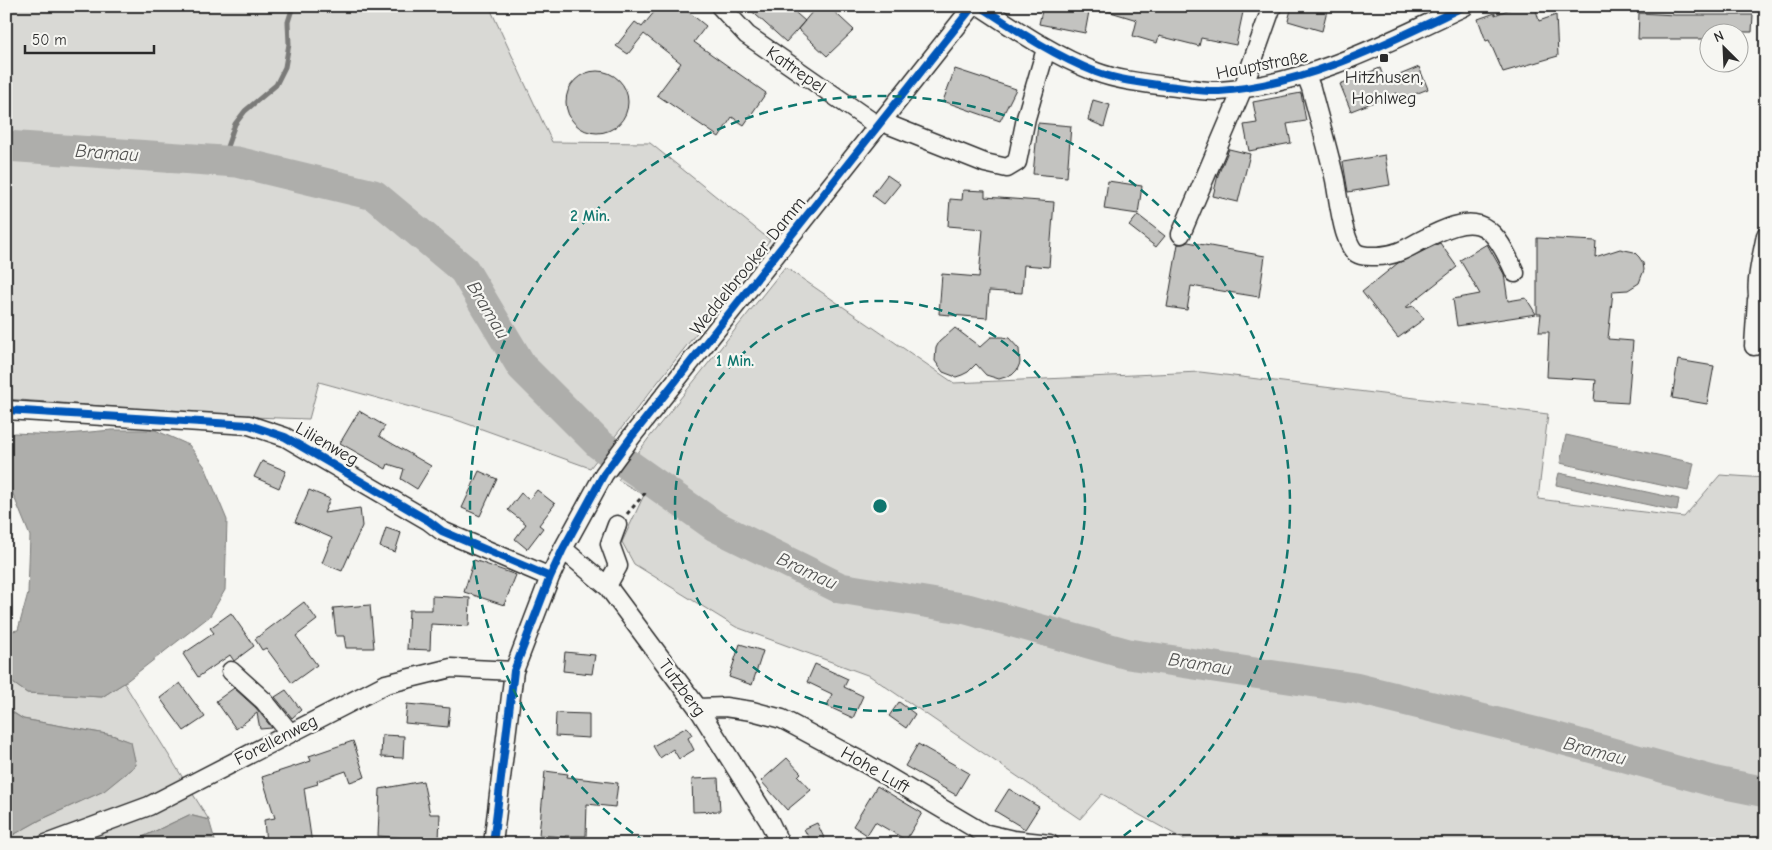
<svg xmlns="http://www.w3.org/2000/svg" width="1772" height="850" font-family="'Comic Neue',sans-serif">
<rect width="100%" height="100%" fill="#f6f6f2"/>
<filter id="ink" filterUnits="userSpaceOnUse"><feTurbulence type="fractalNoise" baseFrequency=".02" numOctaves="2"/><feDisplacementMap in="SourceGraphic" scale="10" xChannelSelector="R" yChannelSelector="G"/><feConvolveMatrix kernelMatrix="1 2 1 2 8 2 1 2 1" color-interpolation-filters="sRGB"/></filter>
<g filter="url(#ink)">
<!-- green -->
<path fill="#d9d9d5" stroke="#828280" d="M6 6H489L552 142 650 143 770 240 590 468 454 419 319 382 309 419 251 417 6 399Z
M785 267 954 383 1200 372 1548 414 1538 499 1684 517 1720 475 1766 478V844H1192L1102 794 1080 819 870 676 736 627 634 564 622 542 644 495 618 480 648 439Z
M6 672 10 681 27 693 102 697 124 683 209 820 189 815 128 844H6V839L40 820 103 791 136 765 130 742 112 735 23 719 11 711 6 712Z"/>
<!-- water -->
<path fill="#aeaeab" stroke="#7a7a78" d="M112 430H155L189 445 205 467 227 520 225 590 210 616 124 683 102 697 27 693 10 681 6 672V632L18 630 28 593 30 536 6 477V437L14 433 56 435Z
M1566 435 1694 463 1688 491 1560 463Z
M1559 473 1679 499 1677 511 1556 485Z
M10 711 23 719 112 735 131 742 136 765 104 791 40 820 6 839V712Z
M189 815 209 820 216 844H128Z"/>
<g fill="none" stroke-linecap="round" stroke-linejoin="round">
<!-- stream -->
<path stroke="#7a7a78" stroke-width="5" d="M222 161 235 124 245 111 276 85 285 67 289 44 288 22 293 6"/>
<!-- river -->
<path stroke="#aeaeab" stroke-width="31" d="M6 146 237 162 374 195 464 270 522 367 599 444 715 526 840 588 967 609 1128 654 1355 688 1550 736 1716 782 1766 792"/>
</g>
<!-- building -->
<path fill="#c3c3c0" stroke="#2b2b2b" d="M659 6H681L706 26 694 42 766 93 744 125 732 117 719 137 657 95 681 63 644 34 628 54 616 46 635 22 642 27Z
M746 6H788L805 21 786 42Z
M817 6H828L854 30 827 56 798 29Z
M1043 6H1090L1085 33 1039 24Z
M1104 6H1212L1243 12 1236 45 1201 38 1199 46 1159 36 1157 43 1133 36 1137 20 1104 10Z
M1292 6H1328L1322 31 1288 21Z
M1517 6H1535L1539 21 1556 15 1558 56 1503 72 1489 40 1486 41 1478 19 1495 13V15Z
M1639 13 1675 15H1753L1752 32H1710V39H1638Z
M1419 67 1428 89 1400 100 1397 93 1351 111 1340 84 1380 68 1385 81Z
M955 69 1016 89 1000 121 943 101Z
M566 102a31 31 0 1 1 62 0a31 31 0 1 1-62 0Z
M1301 93 1306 121 1287 124 1291 143 1249 151 1244 125 1257 123 1253 102Z
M1093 100 1110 105 1104 127 1088 120Z
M1038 123 1071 126 1067 177 1033 174Z
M1229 149 1250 154 1238 202 1213 196 1218 175Z
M1385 155 1390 185 1348 192 1343 162Z
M887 175 900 184 884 204 872 195Z
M1108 181 1142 186 1138 214 1104 209Z
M963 190 985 191V197L1054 202 1049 267 1024 265 1022 293 989 291 987 318 939 314 942 274 979 277 983 229 948 226 950 199 962 200Z
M1138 215 1165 236 1156 247 1129 226Z
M1537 238 1596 241 1595 257 1620 249 1634 252 1639 257 1643 263 1644 270 1639 283 1628 290 1613 291 1608 339 1633 341 1628 403 1594 401 1596 380 1547 377 1549 332H1539L1541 314H1537Z
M1188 242 1265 256 1259 297 1191 286 1187 310 1167 307 1178 244H1183Z
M1440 243 1457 267 1405 308 1414 306 1424 319 1398 338 1362 292 1398 263Z
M1487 244 1504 274 1508 301 1526 298 1536 314 1457 326 1453 299 1480 294 1460 260Z
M955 328 980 347 991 337H1002L1009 338 1019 349 1020 363 1017 370 1012 375 999 379 986 375 976 364 968 372 962 375 956 377 943 372 935 361 936 348 939 342Z
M1678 360 1714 366 1707 404 1672 398Z
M359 411 385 426 379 436 431 466 417 489 401 479 404 469 388 464 386 469 340 443Z
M262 461 286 471 279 488 254 477Z
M479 471 497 479 480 516 462 508Z
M309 490 330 499 324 513 360 508 362 526 342 571 322 563 332 538 295 522Z
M537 490 555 504 539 525 543 528 527 549 515 539 526 524 508 510 521 493 529 500Z
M386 528 401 533 395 552 380 547Z
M474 560 516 575 504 605 464 592Z
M432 596 470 598 469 626 431 624 430 650 407 649 409 610H432Z
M304 602 317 620 296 636 317 665 292 683 266 648 262 650 255 639Z
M370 605 374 648H346L344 636H336L333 608Z
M231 613 254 646 234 661 230 655 198 677 183 654 214 633 210 628Z
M740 644 763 651 752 685 729 677Z
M565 652 595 655 592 674 563 671Z
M815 664 848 679 844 687 863 696 853 718 827 706 832 694 807 682Z
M180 683 205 717 184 731 160 698Z
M234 688 256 708 272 728 260 729 257 713 236 729 216 701Z
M286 690 301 710 292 718 275 697Z
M899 702 915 714 906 728 889 716Z
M407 704 450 708 448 727 405 723Z
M556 713 589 714V738L555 736Z
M687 727 692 735 688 738 694 750 679 759 673 749 660 758 653 746Z
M382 735 404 736 403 758 381 757Z
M353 741 365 777 350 782 346 771 317 781 318 784 304 788 312 844H266L264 820 275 818 262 777 311 761 309 756Z
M918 744 969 773 956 795 905 766Z
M787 758 801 773 798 776 811 790 787 810 761 781Z
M545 771 568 774 567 777 618 783 615 807 587 804 586 836H565V837L539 835Z
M718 778 720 811 693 812 692 779Z
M423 781 430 814H440L439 840 378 836 380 789Z
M877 786 922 813 906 840 875 822 867 835 853 826Z
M1009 789 1039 807 1025 829 995 811Z
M817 823 827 844H812L804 829Z"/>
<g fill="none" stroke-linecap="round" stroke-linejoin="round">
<defs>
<path id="minor" d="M720 6 747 35 878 126
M980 6C1018 31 1053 55 1096 72 1117 80 1143 83 1166 86 1183 87 1202 92 1219 91 1307 85 1387 43 1465 6
M1306 75 1311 88C1319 119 1328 149 1335 180 1338 197 1340 215 1345 232 1347 238 1350 248 1355 252 1361 257 1370 256 1377 256 1394 256 1406 249 1420 241 1474 213 1490 215 1515 273
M882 122 985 163 1007 168 1017 162 1026 118 1046 49
M1181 234 1243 88 1272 6
M1766 235C1763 253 1752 291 1761 306L1766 307
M1754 346 1757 300
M6 410 249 425 285 437 429 521 442 531 550 577
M563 549 608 587 698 708 769 821 780 844
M607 586 618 566 610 544 617 525
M231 671 264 701 289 732
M698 708 725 707 752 711 782 719 868 765 983 833 1013 840 1050 844
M46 844 149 806 386 684 451 668 514 671
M493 844 514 671 550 577 563 549 604 474 632 436 973 6"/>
</defs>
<!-- minor casing -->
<use href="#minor" stroke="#2b2b2b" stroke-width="21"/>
<!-- path -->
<path stroke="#2b2b2b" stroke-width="3" stroke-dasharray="4 4" stroke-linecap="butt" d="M627 514 646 492"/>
<!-- minor -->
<use href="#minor" stroke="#f6f6f2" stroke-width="18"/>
<defs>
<path id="cycleway" d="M980 6C1018 31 1053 55 1096 72 1117 80 1143 83 1166 86 1183 87 1202 92 1219 91 1307 85 1387 43 1465 6
M6 410 249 425 285 437 429 521 442 531 550 577
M493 844 514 671 550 577 563 549 604 474 632 436 973 6"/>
</defs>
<!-- cycleway casing -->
<use href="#cycleway" stroke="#f6f6f2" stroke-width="11"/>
<!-- cycleway -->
<use href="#cycleway" stroke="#0057b8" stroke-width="8"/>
</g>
</g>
<!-- distance rings -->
<g fill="none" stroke="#0f766e" stroke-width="2.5" stroke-dasharray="9 6">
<circle cx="880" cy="506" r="205"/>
<path d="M645 842A410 410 0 1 1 1115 842"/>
</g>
<!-- markers -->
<rect fill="#2b2b2b" stroke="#f6f6f2" stroke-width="2" x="1379" y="53" width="10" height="10" rx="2.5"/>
<g text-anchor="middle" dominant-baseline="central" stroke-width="4.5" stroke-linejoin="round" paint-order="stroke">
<!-- street labels -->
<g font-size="18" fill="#2b2b2b" stroke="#f6f6f2">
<text transform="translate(1262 65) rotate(-11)">Hauptstraße</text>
<text transform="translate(796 70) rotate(35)">Kattrepel</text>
<text transform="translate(748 266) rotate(-51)">Weddelbrooker Damm</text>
<text transform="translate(327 444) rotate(30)">Lilienweg</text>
<text transform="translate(682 688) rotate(54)">Tutzberg</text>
<text transform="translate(276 740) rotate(-27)">Forellenweg</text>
<text transform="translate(875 770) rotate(30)">Hohe Luft</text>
</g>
<!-- poi labels -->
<g font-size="18" fill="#2b2b2b" stroke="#f6f6f2">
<text x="1384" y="77">Hitzhusen,<tspan x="1384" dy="21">Hohlweg</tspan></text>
</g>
<!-- water labels -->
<g font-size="19" font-style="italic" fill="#525251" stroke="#f6f6f2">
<text transform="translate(107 153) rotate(4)">Bramau</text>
<text transform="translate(488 310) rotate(59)">Bramau</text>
<text transform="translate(807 571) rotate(25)">Bramau</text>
<text transform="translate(1200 664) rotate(9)">Bramau</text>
<text transform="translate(1595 751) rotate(15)">Bramau</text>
</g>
</g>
<circle cx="880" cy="506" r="8" fill="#0f766e" stroke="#f6f6f2" stroke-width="2.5"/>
<g font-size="15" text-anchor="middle" font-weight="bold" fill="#0f766e" stroke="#f6f6f2" stroke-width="4.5" stroke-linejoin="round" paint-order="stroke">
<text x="590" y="221">2 Min.</text>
<text x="735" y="366">1 Min.</text>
</g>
<!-- margin -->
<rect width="1772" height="850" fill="none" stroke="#f6f6f2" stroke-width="25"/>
<rect x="12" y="12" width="1747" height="825" fill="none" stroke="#2b2b2b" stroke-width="2" filter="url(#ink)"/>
<!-- north arrow -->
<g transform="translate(1724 48) rotate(336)"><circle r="24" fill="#f6f6f2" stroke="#a5a5a2"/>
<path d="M0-4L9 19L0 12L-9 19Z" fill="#2b2b2b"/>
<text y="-8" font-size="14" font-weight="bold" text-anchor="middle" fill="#2b2b2b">N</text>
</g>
<!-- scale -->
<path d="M25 45v8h129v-8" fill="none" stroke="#2b2b2b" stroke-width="2.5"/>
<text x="32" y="45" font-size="15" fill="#2b2b2b" stroke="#f6f6f2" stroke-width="4" paint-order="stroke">50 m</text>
</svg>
